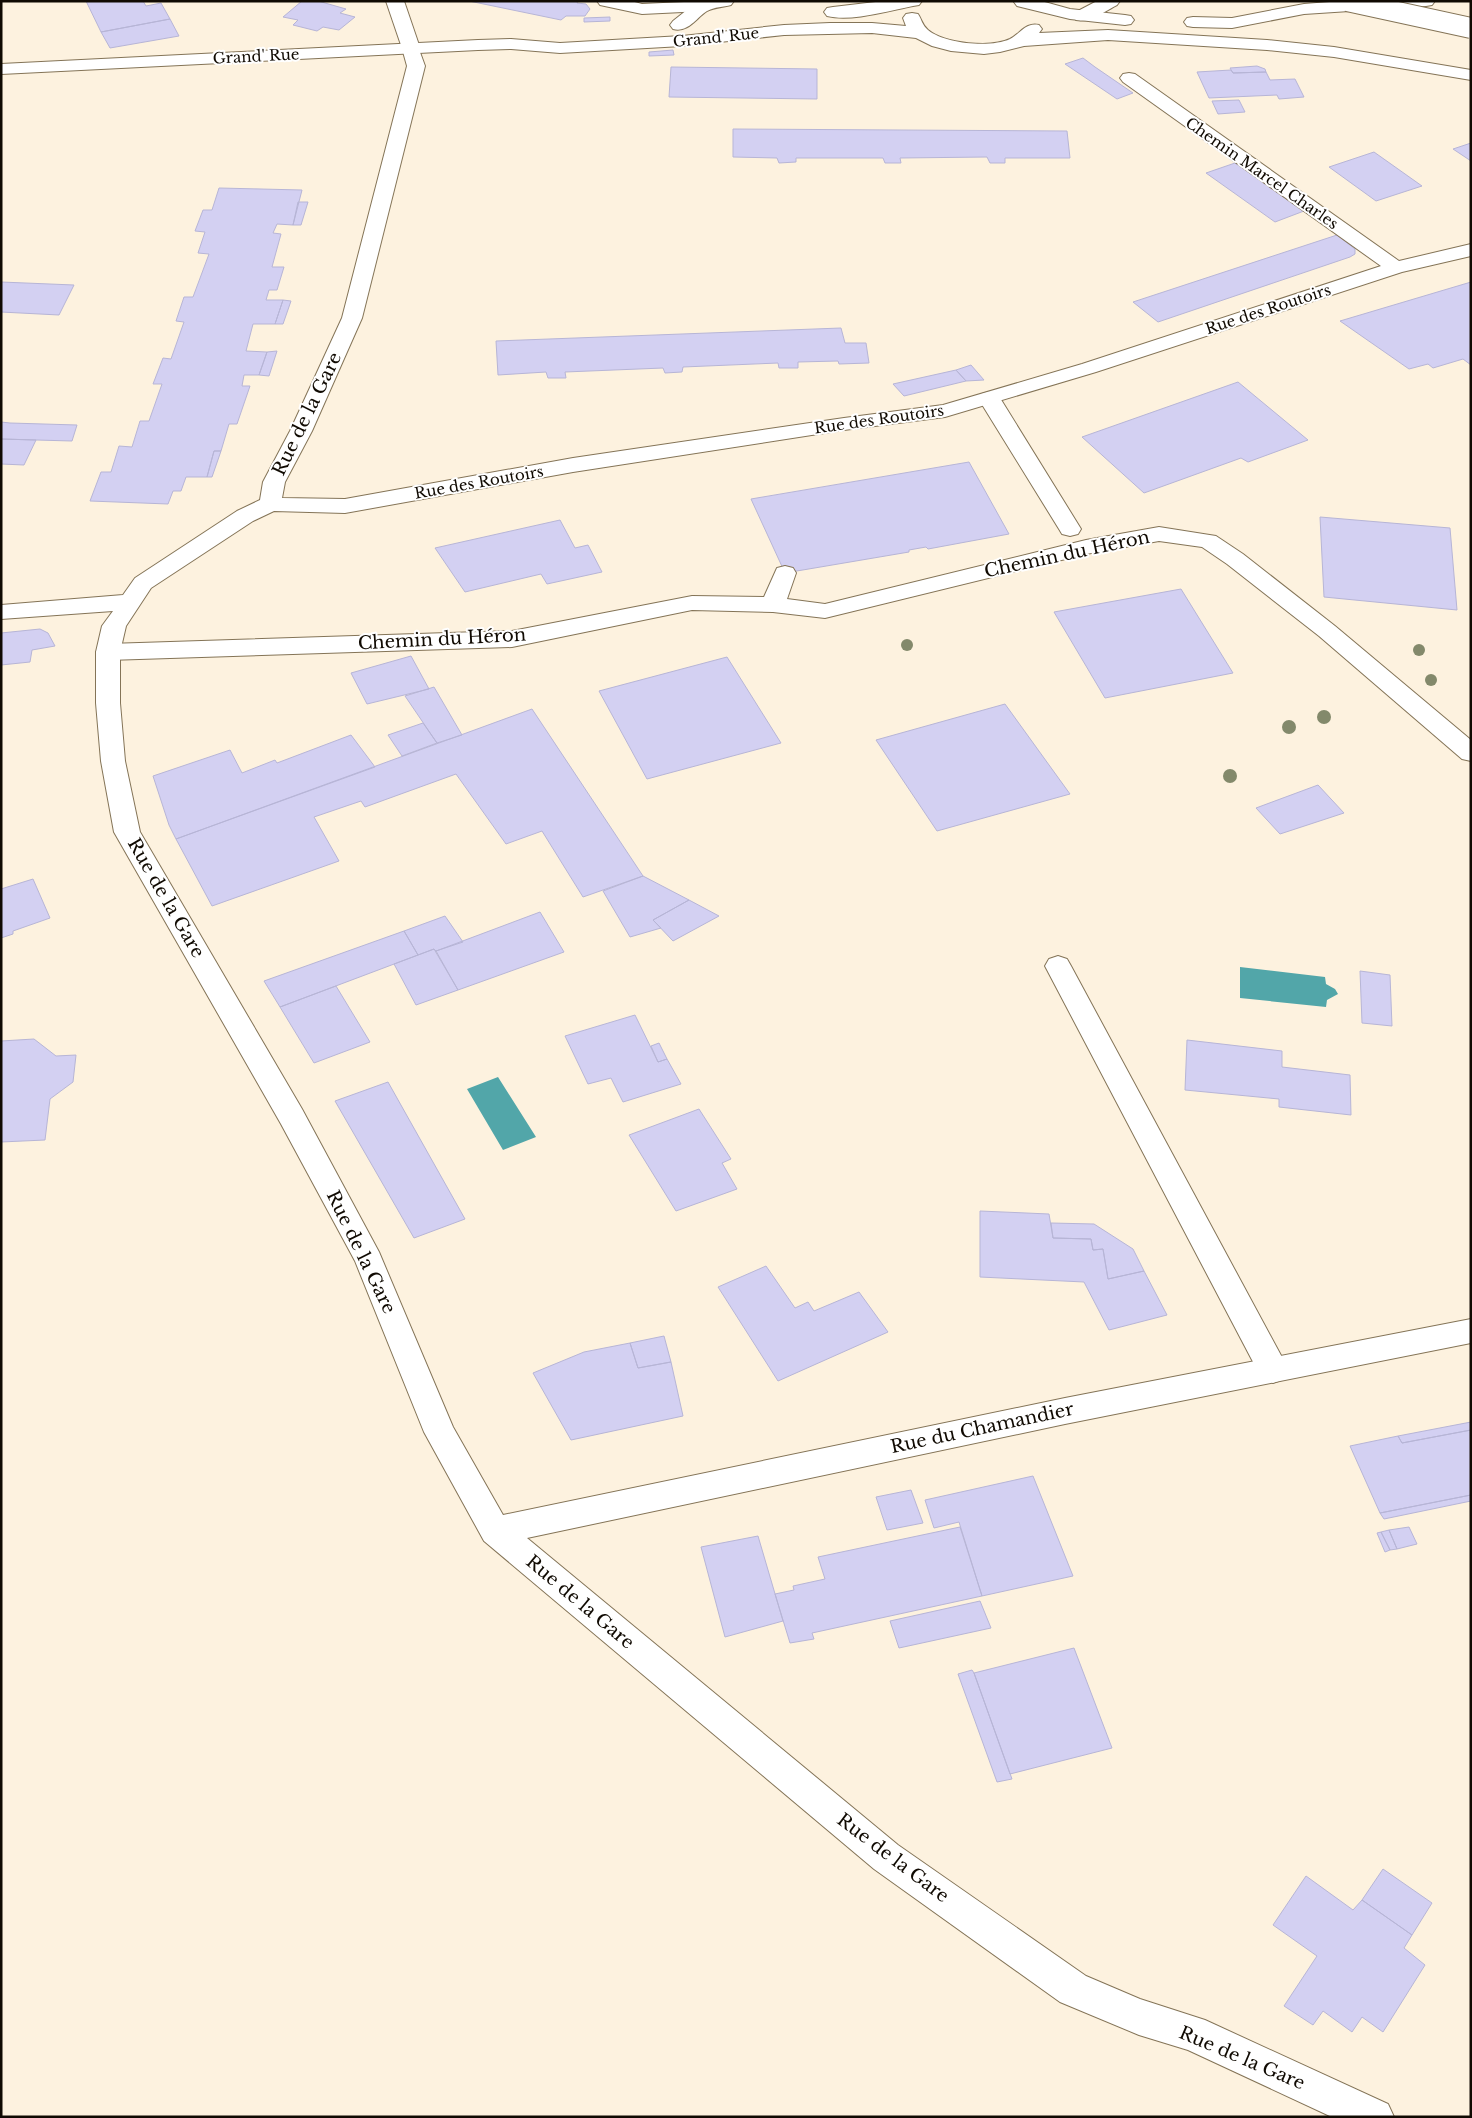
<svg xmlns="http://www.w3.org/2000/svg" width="1472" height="2118" font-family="'Libre Baskerville',serif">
<rect width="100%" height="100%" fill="#fdf2df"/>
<!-- water -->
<path fill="#52a6a9" d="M1240 967 1325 977 1326 984 1335 989 1338 994 1327 1000 1326 1007 1240 998Z
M498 1077 536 1137 503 1150 467 1089Z"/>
<!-- building -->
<path fill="#d3d0f2" stroke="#b7b5d6" d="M86 1H143L146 6 161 3 170 19 101 32Z
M302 1H318L346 9 340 13 355 17 339 30 323 27 317 31 293 25 298 20 283 17Z
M469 1H578L577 3 586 4 590 9 585 16H566L561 20Z
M610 17V21L584 22V18Z
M170 19 179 36 110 48 101 32Z
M673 50 674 55 649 56V52Z
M1083 58 1095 67 1133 93 1117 99 1065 64Z
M1257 66 1265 69 1266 72 1233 73 1230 68Z
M671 67 817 69V99L669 97Z
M1231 70 1233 73 1266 72 1270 80 1295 79 1304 97 1279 99 1277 95 1209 98 1197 72Z
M1239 100 1245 112 1218 114 1212 101Z
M733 129 1067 131 1070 158H1005V163H990L987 157 900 158 901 163H885L883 158H796V162L779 163 777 158 733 157Z
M1471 143V161L1453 149Z
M1374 152 1422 186 1376 201 1329 167Z
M1235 163 1304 211 1275 222 1206 173Z
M219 188 302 190 293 225 277 224 273 233 281 234 272 267H284L277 290H269L266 300H283L275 324H253L246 351 267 352 259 375H244L242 386H250L237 424H229L221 451H214L207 477H186L181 491H173L168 504 90 501 101 472H111L119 446 132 447 140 421H149L162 384H153L163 358 171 359 184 322 176 321 184 297H193L209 254 198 253 205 232 195 231 203 210H212Z
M298 202H308L301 225H293Z
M1337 235 1355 249V254L1350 257 1158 322 1133 302Z
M1 282 74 285 59 315 1 312Z
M1471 282V365L1463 359 1433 368 1428 364 1409 369 1340 321Z
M283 300 291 301 283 324H275Z
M841 328 845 343H866L869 363 839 364 838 361 798 362V368H779L778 363 683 367 682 372 665 373 663 368 565 372 566 378H548L546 372 498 375 496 341Z
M277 351 269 376 259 375 267 352Z
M971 365 984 380 966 381 956 370Z
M956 370 966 381 904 396 893 384Z
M1238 382 1308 440 1248 462 1241 458 1144 493 1082 437Z
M1 422 10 423 77 425 72 441 1 439Z
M1 439 36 440 24 465 1 464Z
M214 451H221L212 477H207Z
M969 462 1009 534 928 549 926 547 909 550V552L785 573 751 499Z
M1320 517 1450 528 1457 610 1324 597Z
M560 520 575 548 588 545 602 572 547 584 541 574 465 592 435 548Z
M1181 589 1233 673 1105 698 1054 612Z
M40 629 48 633 55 646 32 650 30 662 1 665V633Z
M411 656 429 689 367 704 351 673Z
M727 657 781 743 647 779 599 691Z
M434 687 462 735 437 743 405 696Z
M1005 704 1070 794 937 831 876 740Z
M532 709 643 876 583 897 542 831 506 844 456 774 365 807 361 801 314 817 339 861 212 906 176 839Z
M423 723 437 743 402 756 388 735Z
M351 735 375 767 176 839 169 825 153 776 230 750 242 773 275 760 277 763Z
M1318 785 1344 813 1280 834 1256 808Z
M643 876 689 900 653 920 661 928 630 937 603 891Z
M33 879 50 918 13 931V934L1 938V889Z
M689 900 719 916 673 941 653 920Z
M540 912 564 952 458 990 436 951Z
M445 916 463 942 436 951 434 949 418 955 404 931Z
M404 931 418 955 280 1007 264 981Z
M434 949 458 990 416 1005 394 964Z
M1360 971 1390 975 1392 1026 1362 1023Z
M336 986 370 1042 314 1063 280 1007Z
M635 1015 658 1062 667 1059 681 1084 623 1102 611 1078 588 1084 565 1036Z
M34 1039 56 1056 76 1055 73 1082 50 1099 45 1140 1 1142V1041Z
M1187 1040 1282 1051V1067L1350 1075 1351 1115 1279 1107V1099L1185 1090Z
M659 1043 667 1059 658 1062 651 1046Z
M388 1082 465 1219 414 1238 335 1101Z
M699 1109 731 1159 722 1163 737 1189 676 1211 629 1135Z
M980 1211 1049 1214 1053 1238 1091 1239 1093 1250 1103 1249 1108 1279 1144 1271 1167 1315 1109 1330 1084 1282 980 1277Z
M1051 1223 1094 1224 1133 1249 1144 1271 1108 1279 1103 1249 1093 1250 1091 1239 1053 1238Z
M766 1266 795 1308 808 1302 814 1311 859 1292 888 1332 778 1381 718 1287Z
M664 1336 671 1362 638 1368 630 1343Z
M630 1343 638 1368 671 1362 683 1416 571 1440 533 1373 584 1352Z
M1471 1422V1430L1402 1443 1398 1436Z
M1471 1430V1495L1380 1513 1350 1446 1398 1436 1402 1443Z
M1033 1476 1073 1576 982 1596 959 1522 934 1528 925 1500Z
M911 1490 923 1523 887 1530 876 1497Z
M1471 1495V1501L1384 1519 1380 1513Z
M960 1527 982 1596 812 1633 814 1639 790 1643 775 1594 794 1590 793 1586 825 1579 818 1557Z
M1409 1527 1417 1544 1397 1549 1389 1530Z
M1389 1530 1397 1549 1390 1550 1381 1532Z
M1381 1532 1390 1550 1385 1552 1377 1533Z
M758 1536 783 1621 725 1637 701 1547Z
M980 1601 991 1628 899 1648 890 1621Z
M1074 1648 1112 1748 1010 1774 974 1673Z
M972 1670 974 1673 1012 1779 997 1782 958 1674Z
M1383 1869 1432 1903 1412 1935 1362 1900Z
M1306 1876 1353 1910 1362 1900 1412 1935 1404 1948 1425 1965 1383 2032 1362 2017 1352 2032 1323 2011 1313 2025 1284 2006 1317 1956 1273 1925Z"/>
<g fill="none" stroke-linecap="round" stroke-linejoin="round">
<defs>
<path id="service" d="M701 1H734L731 5C724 7 714 7 707 11 696 18 688 33 673 29L670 25 673 21 697 2Z
M1097 1H1120L1117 5C1105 11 1090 23 1076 20L1073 16 1076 12Z
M1058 956 1067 959 1071 966 1284 1361 1288 1370 1284 1379 1273 1383 1262 1379 1045 966 1049 959Z"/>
<path id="pedestrian" d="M989 392 996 394 1000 398 1081 529 1078 534 1070 536 1062 534 1059 529 978 398 982 394Z
M1159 527 1216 536 1243 554 1335 626 1471 740V761L1462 759 1319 636 1227 564 1202 547 1159 541 1086 554 825 618 773 612 692 610 512 647 108 660 100 657 96 652 100 647 108 644 512 631 692 596 764 597 777 568 785 566 793 568 796 573 787 599 825 604 1086 540Z"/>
<path id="minor" d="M597 1H631L642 4 705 1 709 2 712 6 709 10 703 11 642 14 600 5Z
M411 43 417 44 425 66 362 318 312 431 285 482 282 498 345 499 573 458 844 418 943 405 1082 364 1381 266 1123 82 1120 78 1123 74 1129 73 1135 74 1399 261 1471 244V256L1402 272 1096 372 945 417 844 430 573 472 345 513 274 511 253 521 151 588 126 626 120 652V703L125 761 140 832 302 1109 379 1252 453 1427 503 1515 1065 1398 1471 1319V1343L1065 1424 527 1538 898 1845 1086 1976 1140 1999 1205 2020 1388 2104 1394 2117H1332L1188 2050 1139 2035 1060 2002 874 1869 484 1541 424 1432 355 1261 281 1124 114 832 101 761 96 703V652L102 626 113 611 1 619V605L123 595 135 578 237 511 260 500 263 482 290 431 342 318 407 66 402 48 405 44Z"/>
<path id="tertiary" d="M386 1H404L420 48 417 52 411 53 405 52 402 48Z"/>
<path id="secondary" d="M884 1H922L919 5 913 6C888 11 851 22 827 16L824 12 827 8 833 7Z
M1041 1 1070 9 1125 15 1131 16 1134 20 1131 24 1125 25 1070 19 1017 6 1014 2Z
M1342 1H1435L1432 5 1426 6 1304 14 1232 28 1193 27 1187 26 1184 22 1187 18 1193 17 1232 18 1304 4Z
M912 13 918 14C922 20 922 25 928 30 945 44 991 48 1010 39 1021 33 1026 22 1039 25L1042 29 1039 33 1108 30 1267 40 1334 47 1471 70V80L1334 57 1267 50 1108 40 1024 46 1000 52 984 54 951 51 932 46 916 38 872 33 784 35 682 46 560 53 511 49 478 50 1 74V64L478 40 511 39 560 43 682 36 784 25 830 23H872L906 26 903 18 906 14Z"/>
</defs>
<!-- service casing -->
<use href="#service" stroke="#847457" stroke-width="2"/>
<!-- pedestrian casing -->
<use href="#pedestrian" stroke="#847457" stroke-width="2"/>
<!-- minor casing -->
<use href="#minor" stroke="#847457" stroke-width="2"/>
<!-- tertiary casing -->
<use href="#tertiary" stroke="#847457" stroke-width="2"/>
<!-- secondary casing -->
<use href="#secondary" stroke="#847457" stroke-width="2"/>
<!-- service -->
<use href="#service" fill="#fff" fill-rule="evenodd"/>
<!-- pedestrian -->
<use href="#pedestrian" fill="#fff" fill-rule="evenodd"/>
<!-- minor -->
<use href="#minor" fill="#fff" fill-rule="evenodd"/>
<!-- tertiary -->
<use href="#tertiary" fill="#fff" fill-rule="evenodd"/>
<!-- secondary -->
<use href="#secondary" fill="#fff" fill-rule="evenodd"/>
<defs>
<path id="secondary-bridge" d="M1347 1 1471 28"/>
</defs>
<!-- secondary-bridge casing -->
<use href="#secondary-bridge" stroke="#847457" stroke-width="22" stroke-linecap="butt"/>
<!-- secondary-bridge -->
<use href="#secondary-bridge" stroke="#fff" stroke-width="20"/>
</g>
<!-- trees -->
<g fill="#83896b">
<circle cx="907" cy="645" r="6"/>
<circle cx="1419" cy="650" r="6"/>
<circle cx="1431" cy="680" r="6"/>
<circle cx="1324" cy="717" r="7"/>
<circle cx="1289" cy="727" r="7"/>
<circle cx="1230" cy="776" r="7"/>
</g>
<g text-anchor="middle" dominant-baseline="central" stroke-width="4" stroke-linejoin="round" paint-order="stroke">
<!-- far-street labels -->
<g font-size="15" fill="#100a02" stroke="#fff">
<text transform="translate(716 37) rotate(-6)">Grand' Rue</text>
<text transform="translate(256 56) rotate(-3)">Grand' Rue</text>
<text transform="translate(1262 173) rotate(35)">Chemin Marcel Charles</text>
<text transform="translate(1268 309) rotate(-18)">Rue des Routoirs</text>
<text transform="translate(879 419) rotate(-8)">Rue des Routoirs</text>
<text transform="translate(479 482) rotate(-10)">Rue des Routoirs</text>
</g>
<!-- street labels -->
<g font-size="18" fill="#100a02" stroke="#fff">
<text transform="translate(307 414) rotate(-64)">Rue de la Gare</text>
<text transform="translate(1067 554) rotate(-12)">Chemin du Héron</text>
<text transform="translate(442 639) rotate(-3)">Chemin du Héron</text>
<text transform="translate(166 898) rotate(60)">Rue de la Gare</text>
<text transform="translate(361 1252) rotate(64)">Rue de la Gare</text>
<text transform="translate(982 1428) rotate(-12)">Rue du Chamandier</text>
<text transform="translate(580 1602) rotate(40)">Rue de la Gare</text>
<text transform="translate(893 1858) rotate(37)">Rue de la Gare</text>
<text transform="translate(1242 2058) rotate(23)">Rue de la Gare</text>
</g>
</g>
<!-- border -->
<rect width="1472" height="2118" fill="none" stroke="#100a02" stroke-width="5"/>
</svg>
